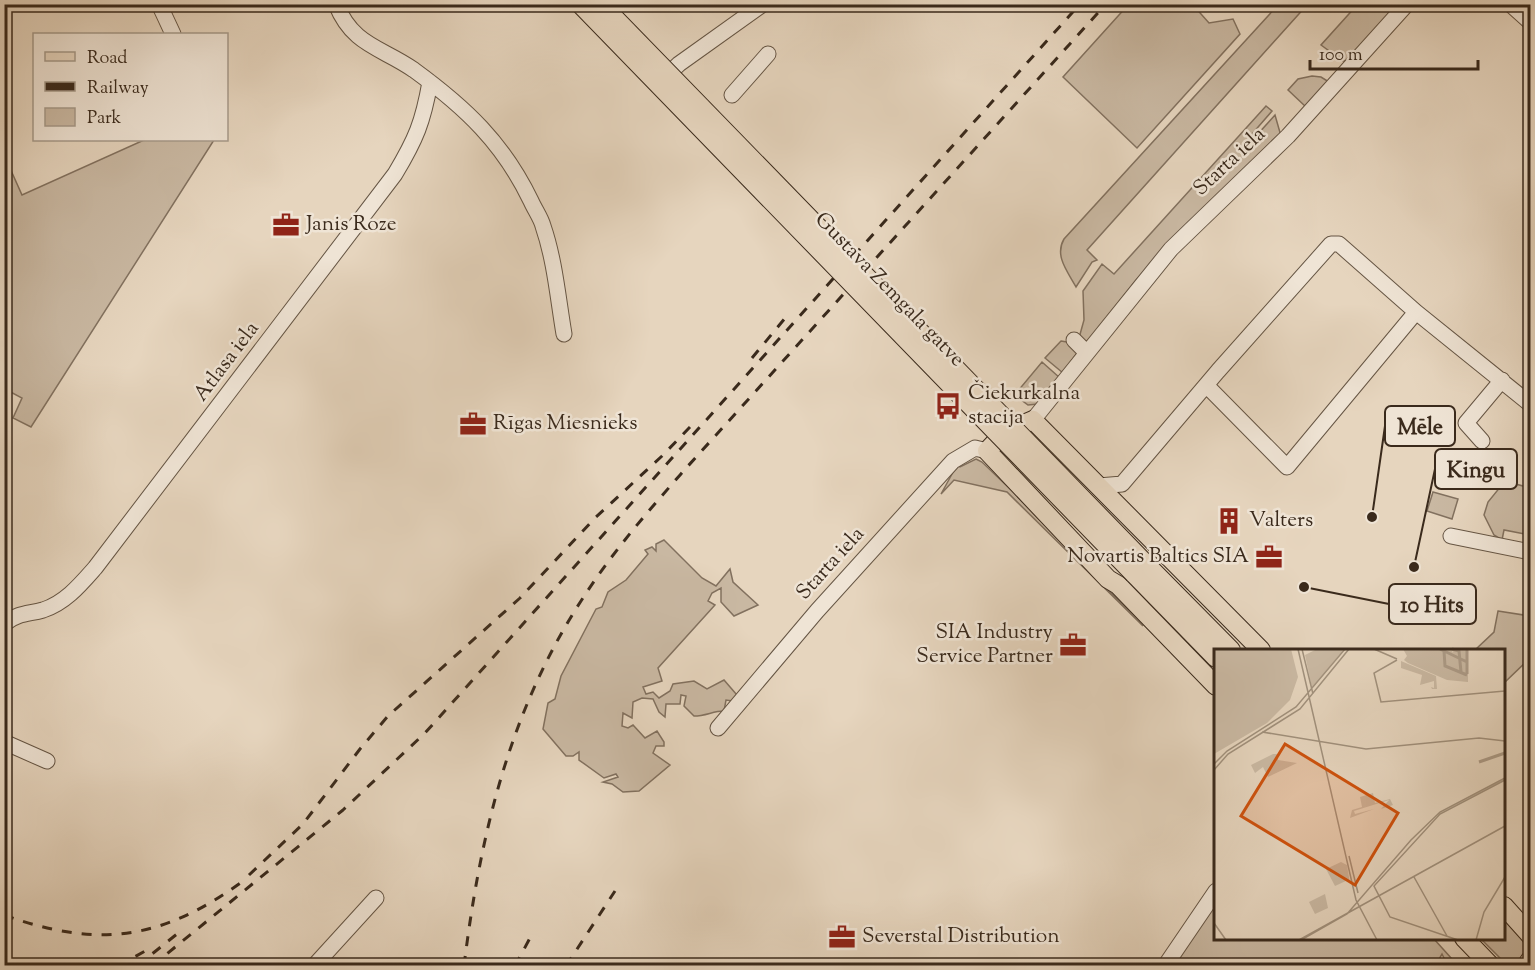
<svg xmlns="http://www.w3.org/2000/svg" width="1535" height="970" font-family="'Sorts Mill Goudy',serif">
<rect width="100%" height="100%" fill="#e6d5be"/>
<filter id="stains"><feTurbulence type="fractalNoise" baseFrequency=".00333" numOctaves="4"/><feColorMatrix values="0 0 0 0 .2 0 0 0 0 .09 0 0 0 0 .02 0 0 0 .5 -.17"/></filter>
<radialGradient id="worn" r=".72"><stop offset=".6" stop-color="#630" stop-opacity="0"/><stop offset="1" stop-color="#630" stop-opacity=".3"/></radialGradient>
<!-- green -->
<path fill="#c9b8a2" stroke="#82715f" stroke-width="1.5" d="M1128 5H1193L1209 23 1233 19 1240 34 1137 148 1063 77Z
M1278 5H1307L1087 250 1097 260 1092 262 1076 287C1068 272 1054 256 1064 239Z
M1357 5H1398L1346 61H1343L1321 45Z
M1312 76 1321 77 1329 82 1306 107 1288 90 1298 79Z
M1266 106 1272 111 1252 134 1256 136 1275 115 1281 136 1183 230 1136 280 1089 340 1084 342 1079 338 1084 320 1083 291 1102 264 1114 274Z
M144 140H214L31 427 13 418 22 398 5 389V157L22 195Z
M1061 341 1067 342 1077 353 1063 373 1045 358Z
M1042 362 1060 378 1038 404 1028 405 1016 396 1017 392Z
M976 459 982 462 1009 488 1143 626 1007 492 954 480 941 494 957 465 960 467Z
M1505 481 1530 488V535L1504 530 1502 540 1494 535 1484 515 1488 502Z
M1433 492 1458 499 1452 519 1427 511Z
M664 540 702 578 716 586 730 569 733 582 758 605 734 616 721 602V588L712 593 708 601 715 605 658 668 662 681 643 687 646 694 653 692 659 698 670 691 673 684 694 681 707 689 724 680 737 695 733 701 726 700 724 711C713 711 706 716 694 716L684 706 686 696 681 695 680 704H666L665 717 659 712 653 699 642 698 633 702 632 718 623 713 622 726 628 728 633 725 645 738 657 731 664 742V746H656L653 753 670 765 639 791 623 792 612 784 603 782 618 777 616 774 604 778 579 760V752L573 756H566L543 729 548 703 555 699 561 676 596 609 602 607 608 592 626 580 648 554 645 550 652 547 656 551V544Z
M1498 611 1530 616V658L1504 683V650H1475L1494 632Z
M1215 898 1216 938 1434 939 1452 959 1447 964 1442 954 1435 966H1169Z
M1504 918C1514 930 1529 940 1525 957L1512 964 1505 963 1481 939 1504 938Z"/>
<g fill="none" stroke-linecap="round" stroke-linejoin="round">
<defs>
<path id="minor" d="M159 4 173 34
M336 4C353 46 381 47 414 70 466 108 503 143 531 201 535 210 541 218 543 226 555 261 558 299 564 334
M1510 4 1530 22
M662 80 679 64 763 4
M732 95 768 54
M1074 340 1086 352
M1206 385 1287 467 1416 312
M1033 420 1171 249 1288 136 1407 4
M1482 441 1466 423 1502 380
M1099 486 1122 484 1218 371 1331 244H1339L1416 312 1530 404
M1451 536 1530 552
M7 622C18 613 29 614 43 610 65 603 80 585 95 568L395 174C416 139 423 122 430 82
M718 728 817 611 953 461 975 448 987 451
M4 742 47 761
M314 966 376 898
M1165 966 1216 891"/>
<path id="major" d="M1144 562 1231 650
M1134 574 1216 658
M1216 686 1118 585 1108 579 987 451 1005 432 1033 420 1261 650
M1504 906 1530 935
M1464 938 1491 966
M1526 966 1530 960"/>
</defs>
<!-- minor casing -->
<use href="#minor" stroke="#655544" stroke-width="17"/>
<!-- major casing -->
<use href="#major" stroke="#3a2a1c" stroke-width="20"/>
<!-- minor -->
<use href="#minor" stroke="#efe4d5" stroke-width="15"/>
<!-- major -->
<use href="#major" stroke="#e6d5be" stroke-width="18"/>
<!-- rail -->
<path stroke="#3a2a1c" stroke-width="3" stroke-dasharray="10 10" stroke-linecap="butt" d="M752 358 786 317
M249 875 303 824 360 749 388 716 520 598 595 518 662 456 692 425
M4 915C99 949 162 940 243 881
M118 966 147 950
M137 966 177 934
M152 966 343 810 425 733 1080 4
M464 966C480 836 509 712 581 601 612 552 650 509 688 466L1106 4
M515 966 530 938
M566 966 615 891"/>
<defs>
<path id="major-bridge" d="M580 4 1134 574
M601 4 1144 562"/>
</defs>
<!-- major-bridge casing -->
<use href="#major-bridge" stroke="#3a2a1c" stroke-width="20" stroke-linecap="butt"/>
<!-- major-bridge -->
<use href="#major-bridge" stroke="#e6d5be" stroke-width="18"/>
</g>
<!-- icons -->
<defs>
<symbol id="office-bare" viewBox="-9 -9 18 18"><path d="M-6-3h4V-5.5h4V-3h4V5H-6ZM-1-4.5V-3h2v-1.5ZM-6 0V1H6V0Z" fill="#8f2418" stroke="#efe4d5" stroke-width="2.5" paint-order="stroke"/></symbol>
<symbol id="bus-bare" viewBox="-9 -9 18 18"><path d="M-5-6H5V4H4V6H2V4H-2V6H-4V4H-5ZM-3.5-4V0h7V-4ZM-3.5 1.2v1.5H-2V1.2ZM2 1.2v1.5H3.5V1.2Z" fill="#8f2418" stroke="#efe4d5" stroke-width="2.5" paint-order="stroke"/></symbol>
<symbol id="building-bare" viewBox="-9 -9 18 18"><path d="M-4-6H4V6H1V3H-1V6H-4ZM-2.5-4.3h1.7v1.8h-1.7ZM.8-4.3h1.7v1.8H.8ZM-2.5-1h1.7V.8h-1.7ZM.8-1h1.7V.8H.8Z" fill="#8f2418" stroke="#efe4d5" stroke-width="2.5" paint-order="stroke"/></symbol>
</defs>
<g fill-rule="evenodd">
<use href="#office-bare" x="267" y="206" width="38" height="38"/>
<use href="#bus-bare" x="929" y="387" width="38" height="38"/>
<use href="#office-bare" x="454" y="405" width="38" height="38"/>
<use href="#building-bare" x="1210" y="502" width="38" height="38"/>
<use href="#office-bare" x="1250" y="538" width="38" height="38"/>
<use href="#office-bare" x="1054" y="626" width="38" height="38"/>
<use href="#office-bare" x="823" y="918" width="38" height="38"/>
</g>
<g text-anchor="middle" dominant-baseline="central" stroke-width="5" stroke-linejoin="round" paint-order="stroke">
<!-- street labels -->
<g font-size="21" fill="#3a2a1c" stroke="#efe4d5">
<text transform="translate(1230 162) rotate(-43)">Starta iela</text>
<text transform="translate(889 290) rotate(46)">Gustava Zemgala gatve</text>
<text transform="translate(227 362) rotate(-53)">Atlasa iela</text>
<text transform="translate(831 564) rotate(-48)">Starta iela</text>
</g>
<!-- poi labels -->
<g font-size="21" fill="#3a2a1c" stroke="#efe4d5" text-anchor="start">
<text x="306" y="225">Janis Roze</text>
<text x="968" y="394">Čiekurkalna<tspan x="968" dy="24">stacija</tspan></text>
<text x="493" y="424">Rīgas Miesnieks</text>
<text x="1249" y="521">Valters</text>
<text x="1249" y="557" text-anchor="end">Novartis Baltics SIA</text>
<text x="1053" y="633" text-anchor="end">SIA Industry<tspan x="1053" dy="24">Service Partner</tspan></text>
<text x="862" y="937">Severstal Distribution</text>
</g>
</g>
<!-- overview -->
<g transform="translate(1214 649)">
<rect width="291" height="291" fill="#e6d5be"/>
<path d="M0 0H77L84 28 76 51 53 74 0 105ZM103 0H130L98 39 91 6ZM189 0H239L238 4 241 0H254V33L233 31 194 14 190 11 193 7ZM187 12 222 27 223 40H218L217 38 220 39V32L206 36 208 26 187 19ZM59 105H64V111L83 114 54 128 49 118 41 124 37 116ZM159 144 161 154 176 150 179 156 167 160 175 151 140 162 141 165 160 160 136 169 138 161 148 158 146 148ZM127 213 133 216 136 235 134 231 121 237 112 220ZM111 245 114 259 101 265 95 253Z" fill="#c9b8a2"/>
<path fill="none" stroke="#ac9b87" stroke-width="3" d="M226 0 253 13M238 0 245 2 247 23M230 2 231 17 253 26M253 25V0M265 113 291 104"/>
<path fill="none" stroke="#a1917d" stroke-width="1.5" d="M84 0 142 251 163 291M88 0 99 45M160 0 183 10M183 11 160 24 167 53 291 42M48 83 152 100 265 89 291 92M0 115 13 102 82 58 131 0M0 121 14 105 86 60 135 0M135 207 144 244M200 228 233 287M0 274 12 291M85 291 291 177M87 291 133 265 197 191 226 163 291 129M244 291 176 268 160 237 226 165 291 131M262 291 270 263 291 228"/>
<path fill="#ce520e" fill-opacity="0.15" stroke="#ce520e" stroke-width="3" d="M71 95 184 164 141 236 27 167Z"/>
<rect width="291" height="291" fill="none" stroke="#3a2a1c" stroke-width="3"/>
</g>
<!-- callouts -->
<path fill="none" stroke="#3a2a1c" stroke-width="2" d="M1372 517L1385 426M1414 567L1435 469M1304 587L1389 604"/>
<g fill="#3a2a1c" stroke="#efe4d5" stroke-width="2">
<circle cx="1372" cy="517" r="6"/>
<circle cx="1414" cy="567" r="6"/>
<circle cx="1304" cy="587" r="6"/>
</g>
<g fill="#efe4d5" stroke="#3a2a1c" stroke-width="2">
<rect x="1385" y="406" width="70" height="40" rx="6"/>
<rect x="1435" y="449" width="82" height="40" rx="6"/>
<rect x="1389" y="584" width="87" height="40" rx="6"/>
</g>
<g font-size="22" text-anchor="middle" font-weight="bold" fill="#3a2a1c">
<text x="1420" y="434">Mēle</text>
<text x="1476" y="477">Kingu</text>
<text x="1432" y="612">10 Hits</text>
</g>
<!-- margin -->
<rect width="1535" height="970" fill="none" stroke="#e6d5be" stroke-width="24"/>
<rect x="6" y="6" width="1523" height="958" fill="none" stroke="#3a2a1c" stroke-width="3"/>
<rect x="12" y="12" width="1511" height="946" fill="none" stroke="#3a2a1c" stroke-width="1.5"/>
<!-- legend -->
<rect x="33" y="33" width="195" height="108" fill="#efe4d5" stroke="#a79a8b" stroke-width="1.5"/>
<rect x="45" y="52" width="30" height="9" fill="#e6d5be" stroke="#a79a8b" stroke-width="1.5"/>
<text x="87" y="63" font-size="18" fill="#3a2a1c">Road</text>
<rect x="45" y="82" width="30" height="9" fill="#3a2a1c" stroke="#a79a8b" stroke-width="1.5"/>
<text x="87" y="93" font-size="18" fill="#3a2a1c">Railway</text>
<rect x="45" y="108" width="30" height="18" fill="#c9b8a2" stroke="#a79a8b" stroke-width="1.5"/>
<text x="87" y="123" font-size="18" fill="#3a2a1c">Park</text>
<!-- scale -->
<path d="M1310 60v9h168v-9" fill="none" stroke="#3a2a1c" stroke-width="3"/>
<text x="1319" y="60" font-size="18" fill="#3a2a1c" stroke="#efe4d5" stroke-width="4.5" paint-order="stroke">100 m</text>
<rect width="100%" height="100%" filter="url(#stains)"/>
<rect width="100%" height="100%" fill="url(#worn)"/>
</svg>
